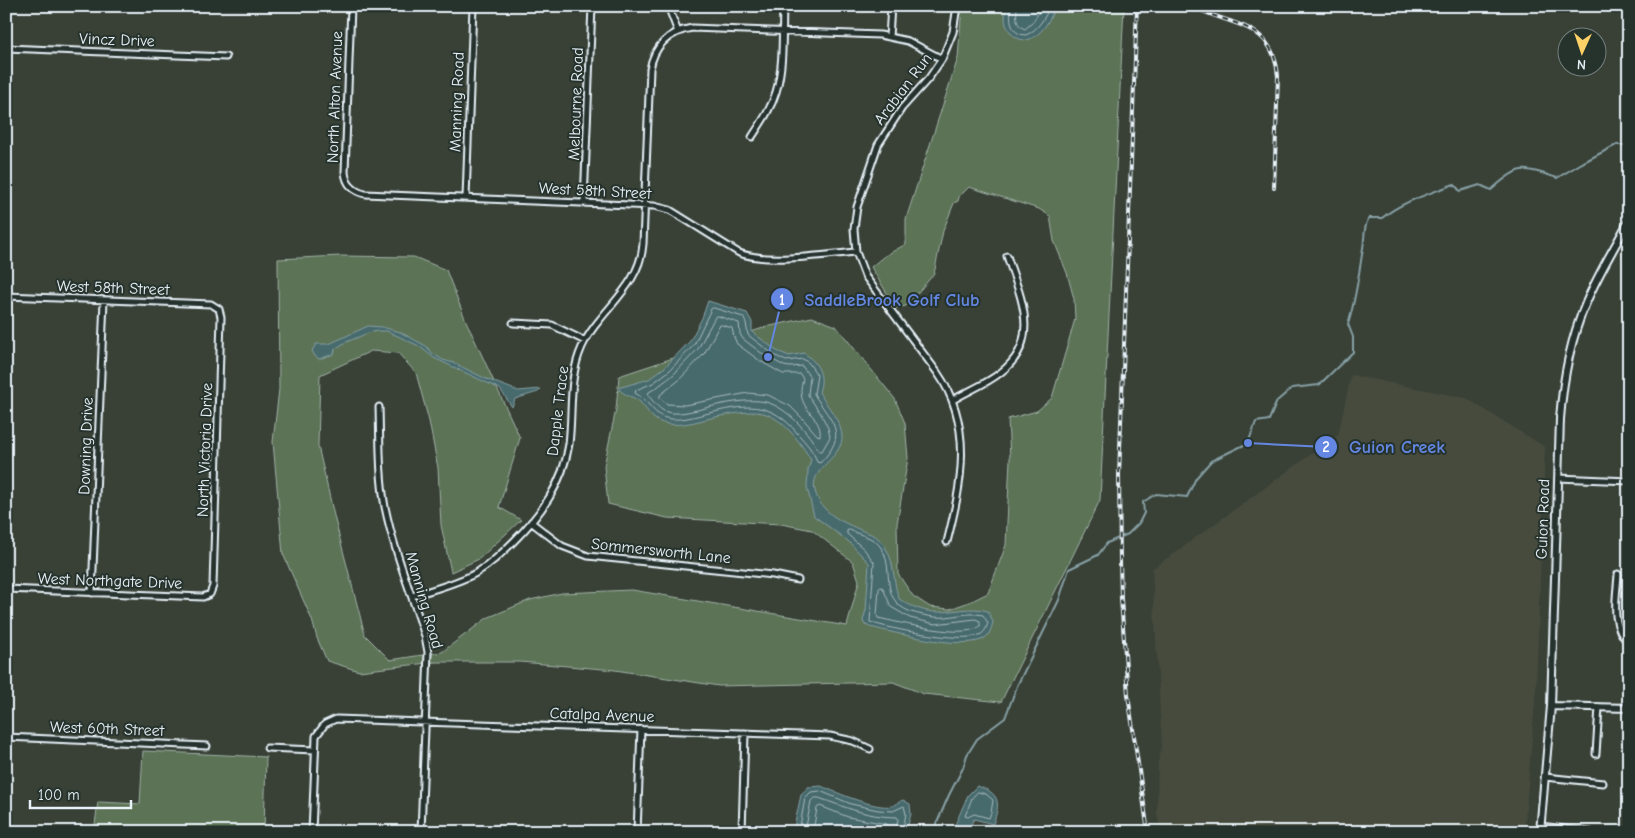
<svg xmlns="http://www.w3.org/2000/svg" width="1635" height="838" font-family="'Comic Neue',sans-serif">
<rect width="100%" height="100%" fill="#394137"/>
<filter id="ink" filterUnits="userSpaceOnUse"><feTurbulence type="fractalNoise" baseFrequency=".02" numOctaves="2"/><feDisplacementMap in="SourceGraphic" scale="10" xChannelSelector="R" yChannelSelector="G"/><feConvolveMatrix kernelMatrix="1 2 1 2 8 2 1 2 1" color-interpolation-filters="sRGB"/></filter>
<g filter="url(#ink)">
<!-- built -->
<path fill="#464b3e" d="M1351 375 1466 398 1545 447 1536 690 1524 832H1161L1157 814 1158 762 1162 746 1152 569 1338 435Z"/>
<!-- green -->
<path fill="#5c7357" stroke="#a2b2a8" d="M962 6H1124L1100 500 1001 702 924 694 893 682 719 686 615 670 520 662H436L359 671 327 661 317 638 312 620 283 554 273 442 279 389 278 259 340 256 414 257 446 270 466 321 520 438 499 507 521 520 479 559 451 572 441 525 438 468 429 421 416 373 398 353 371 351 320 375 318 446 335 520 365 635 390 660 442 652 487 618 530 600 562 593 632 590 847 626 859 581 853 562 812 530 781 524 667 518 608 504 604 466 616 409 619 376 766 327 812 317 836 326 895 399 905 423 908 458 897 524 898 574 913 596 930 607 950 609 972 601 988 593 1006 545 1010 459 1008 419 1037 411 1052 398 1075 319 1074 299 1067 273 1054 241 1050 216 1039 209 969 187 959 197 958 201 954 203 943 231 934 274 906 306 896 308 871 267 883 257 906 244V219L958 58Z
M143 751 266 757 264 832H94L98 802 140 804Z"/>
<!-- water -->
<path fill="#476a6d" stroke="#87a0a5" d="M1006 6H1055C1051 18 1044 32 1032 38 1019 45 1005 31 1005 18 1005 14 1006 10 1006 6Z
M708 301 747 313 752 322V332L777 351 789 356 804 353C818 363 825 375 819 392 826 405 843 423 842 439 840 459 809 469 815 491 821 514 843 522 863 531 868 533 875 535 879 539 897 559 891 576 899 599 910 606 924 612 937 612 955 612 969 606 988 611L993 622C991 630 989 637 981 640 957 649 896 633 870 627L864 624 863 620 866 610 869 563 848 541 814 516 807 487 808 470 811 460C801 443 783 418 763 413 749 409 714 417 699 421 687 424 670 427 658 421 650 417 646 408 640 402 634 396 625 397 618 388L649 379 665 367 690 341 702 318Z
M368 326 382 327 400 332 426 346 433 354 443 360 454 363 484 378 518 391 541 389 538 392 515 399 512 407 500 389 434 358 419 346 387 331H377L368 333 344 343 335 349 334 354 319 359 315 356 312 351 316 344H329Z
M821 786C838 793 874 809 892 806 896 805 900 801 903 800L910 804 911 814 906 832H793L801 795 808 787Z
M977 786C1000 793 1001 802 993 824L974 819 971 824 980 831 985 832H952L968 795Z"/>
<g fill="none" stroke-linecap="round" stroke-linejoin="round">
<!-- shore -->
<path stroke="#a8bbc0" stroke-width="1" d="M1011 6C1010 19 1009 34 1026 35 1038 30 1045 18 1050 6
M1017 6C1017 15 1014 25 1025 29L1032 23 1043 6
M714 308 743 317 746 323 748 335 774 355 786 361 803 359 809 363 817 375 814 394C831 422 850 433 820 463L817 462C814 451 805 442 798 434 770 399 744 405 705 414 693 417 683 420 671 419 654 418 649 400 635 393L636 390 653 383 669 371 694 345 711 309Z
M718 316 739 323 740 334 743 339 764 355 784 366 790 367 802 366 810 377 808 395 821 414 828 428 830 437 822 451H819C808 432 788 408 766 402 750 398 718 404 702 409 691 411 675 416 664 411 658 408 652 400 648 395L649 392 656 388 673 375 698 349 715 317Z
M722 325 732 328 734 337 737 344 760 361 783 374H800L803 379C793 410 823 415 820 436L817 435 804 420 790 406 768 395 748 393 685 405 667 404 660 398V395L678 381 704 354 719 326Z
M850 530C857 534 868 536 875 541 900 562 874 598 911 612 918 614 927 616 934 617 950 619 967 611 983 615L988 623C986 628 985 633 979 635 963 643 888 629 870 622L874 562 864 549 847 534V531Z
M881 587 883 588 891 607 910 618 935 624 975 619 980 621V626C966 640 898 622 878 618L877 615 879 589Z
M978 792 986 794 993 800 991 813 989 818 974 814 968 817 965 816 972 798Z
M799 832 805 798 811 792 820 791 851 804 878 810 893 811 904 806 906 814 902 832
M805 832 811 801 814 798H819C845 807 867 817 897 817L898 819 896 832
M813 832 817 808 820 806 848 817 887 824 888 826V832"/>
<!-- stream -->
<path stroke="#87a0a5" stroke-width="2" d="M933 832 949 795 963 768 967 755 977 739 1005 718 1017 686 1059 600 1069 569 1098 555 1107 543 1128 534 1139 523 1144 513 1143 502 1156 494 1187 497 1196 478 1211 461 1248 443 1256 422 1269 420 1277 401 1292 388 1319 385 1353 352V337L1348 324C1356 299 1359 273 1363 248 1365 237 1363 227 1369 218H1382C1403 201 1429 194 1454 184L1460 191 1480 185 1491 190C1498 184 1512 171 1521 170 1530 168 1548 175 1557 178L1582 163 1616 145H1629"/>
<defs>
<path id="minor" d="M351 6 345 172C346 184 353 191 365 194L654 206 670 210 739 253C769 264 822 255 856 252
M668 6 678 32
M889 37 891 6
M6 48 226 57
M752 137C761 123 771 109 776 92 784 66 782 34 783 6
M466 198 473 6
M584 202 592 6
M6 296 211 304 219 309 221 317 213 586 210 594 203 597 6 589
M513 323 552 325 585 341
M953 400C968 391 986 384 1000 373 1043 341 1020 296 1007 256
M379 407C380 441 379 474 385 507 394 551 411 593 425 636L428 652 421 832
M1558 478 1629 481
M531 522 562 546 588 556 773 575 798 580
M947 542C962 483 974 425 937 372L865 276 856 252 854 229 857 207 878 145 902 108 929 78 942 59 953 32 957 6
M1618 574C1617 596 1609 626 1629 643
M92 593 104 300
M412 596C434 589 456 584 476 573 491 564 502 553 514 541 541 514 563 484 569 444 573 411 568 378 582 347 599 310 640 288 643 244L650 69C654 46 669 32 692 28L880 35 908 41 942 59
M6 737 207 746
M267 748 315 750
M1596 754 1599 707
M1545 777 1603 783
M1540 826 1590 832
M312 832 316 736 325 724 336 719 830 736 853 741 870 749
M637 832 641 729
M742 832 745 733"/>
<path id="tertiary" d="M1551 706 1629 708
M1540 832 1551 706 1560 419C1563 379 1570 340 1586 303 1598 274 1614 248 1629 221"/>
</defs>
<!-- minor casing -->
<use href="#minor" stroke="#e8f1f8" stroke-width="9"/>
<!-- tertiary casing -->
<use href="#tertiary" stroke="#e8f1f8" stroke-width="10"/>
<!-- minor -->
<use href="#minor" stroke="#26332d" stroke-width="5"/>
<!-- tertiary -->
<use href="#tertiary" stroke="#26332d" stroke-width="6"/>
<defs>
<path id="rail" d="M1137 6 1119 475 1120 560 1121 599 1128 695 1148 832
M1192 6C1230 27 1273 20 1278 76L1274 188"/>
</defs>
<!-- rail casing -->
<use href="#rail" stroke="#e8f1f8" stroke-width="4"/>
<!-- rail -->
<use href="#rail" stroke="#26332d" stroke-width="2" stroke-dasharray="5.5" stroke-linecap="butt"/>
</g>
</g>
<g text-anchor="middle" dominant-baseline="central" stroke-width="4" stroke-linejoin="round" paint-order="stroke">
<!-- street labels -->
<g font-size="16" fill="#e8f1f8" stroke="#26332d">
<text transform="translate(117 40) rotate(2)">Vincz Drive</text>
<text transform="translate(903 89) rotate(-53)">Arabian Run</text>
<text transform="translate(335 97) rotate(-88)">North Alton Avenue</text>
<text transform="translate(457 102) rotate(-88)">Manning Road</text>
<text transform="translate(576 104) rotate(-88)">Melbourne Road</text>
<text transform="translate(595 191) rotate(3)">West 58th Street</text>
<text transform="translate(113 288) rotate(2)">West 58th Street</text>
<text transform="translate(558 411) rotate(-83)">Dapple Trace</text>
<text transform="translate(86 446) rotate(-88)">Downing Drive</text>
<text transform="translate(205 450) rotate(-88)">North Victoria Drive</text>
<text transform="translate(1543 519) rotate(-88)">Guion Road</text>
<text transform="translate(661 551) rotate(6)">Sommersworth Lane</text>
<text transform="translate(110 581) rotate(2)">West Northgate Drive</text>
<text transform="translate(424 600) rotate(74)">Manning Road</text>
<text transform="translate(602 715) rotate(2)">Catalpa Avenue</text>
<text transform="translate(107 729) rotate(2)">West 60th Street</text>
</g>
</g>
<!-- callouts -->
<path fill="none" stroke="#6487e3" stroke-width="2" d="M768 357L782 299M1248 443L1326 447"/>
<g fill="#6487e3" stroke="#26332d" stroke-width="2">
<circle cx="768" cy="357" r="5"/>
<circle cx="1248" cy="443" r="5"/>
<circle cx="782" cy="299" r="12"/>
<circle cx="1326" cy="447" r="12"/>
</g>
<g font-size="15" text-anchor="middle" font-weight="bold" fill="#fff">
<text x="782" y="305">1</text>
<text x="1326" y="452">2</text>
</g>
<g font-size="18" text-anchor="middle" font-weight="bold" fill="#6487e3" stroke="#26332d" stroke-width="4" stroke-linejoin="round" paint-order="stroke">
<text x="892" y="306">SaddleBrook Golf Club</text>
<text x="1397" y="453">Guion Creek</text>
</g>
<!-- margin -->
<rect width="1635" height="838" fill="none" stroke="#26332d" stroke-width="25"/>
<rect x="12" y="12" width="1610" height="813" fill="none" stroke="#e8f1f8" stroke-width="2" filter="url(#ink)"/>
<!-- north arrow -->
<g transform="translate(1582 52) rotate(183)"><circle r="24" fill="#26332d" stroke="#747f7e"/>
<path d="M0-4L9 19L0 12L-9 19Z" fill="#ffd166"/>
<text y="-8" font-size="14" font-weight="bold" text-anchor="middle" fill="#e8f1f8">N</text>
</g>
<!-- scale -->
<path d="M30 800v8h101v-8" fill="none" stroke="#e8f1f8" stroke-width="2.5"/>
<text x="38" y="800" font-size="15" fill="#e8f1f8" stroke="#26332d" stroke-width="4" paint-order="stroke">100 m</text>
</svg>
